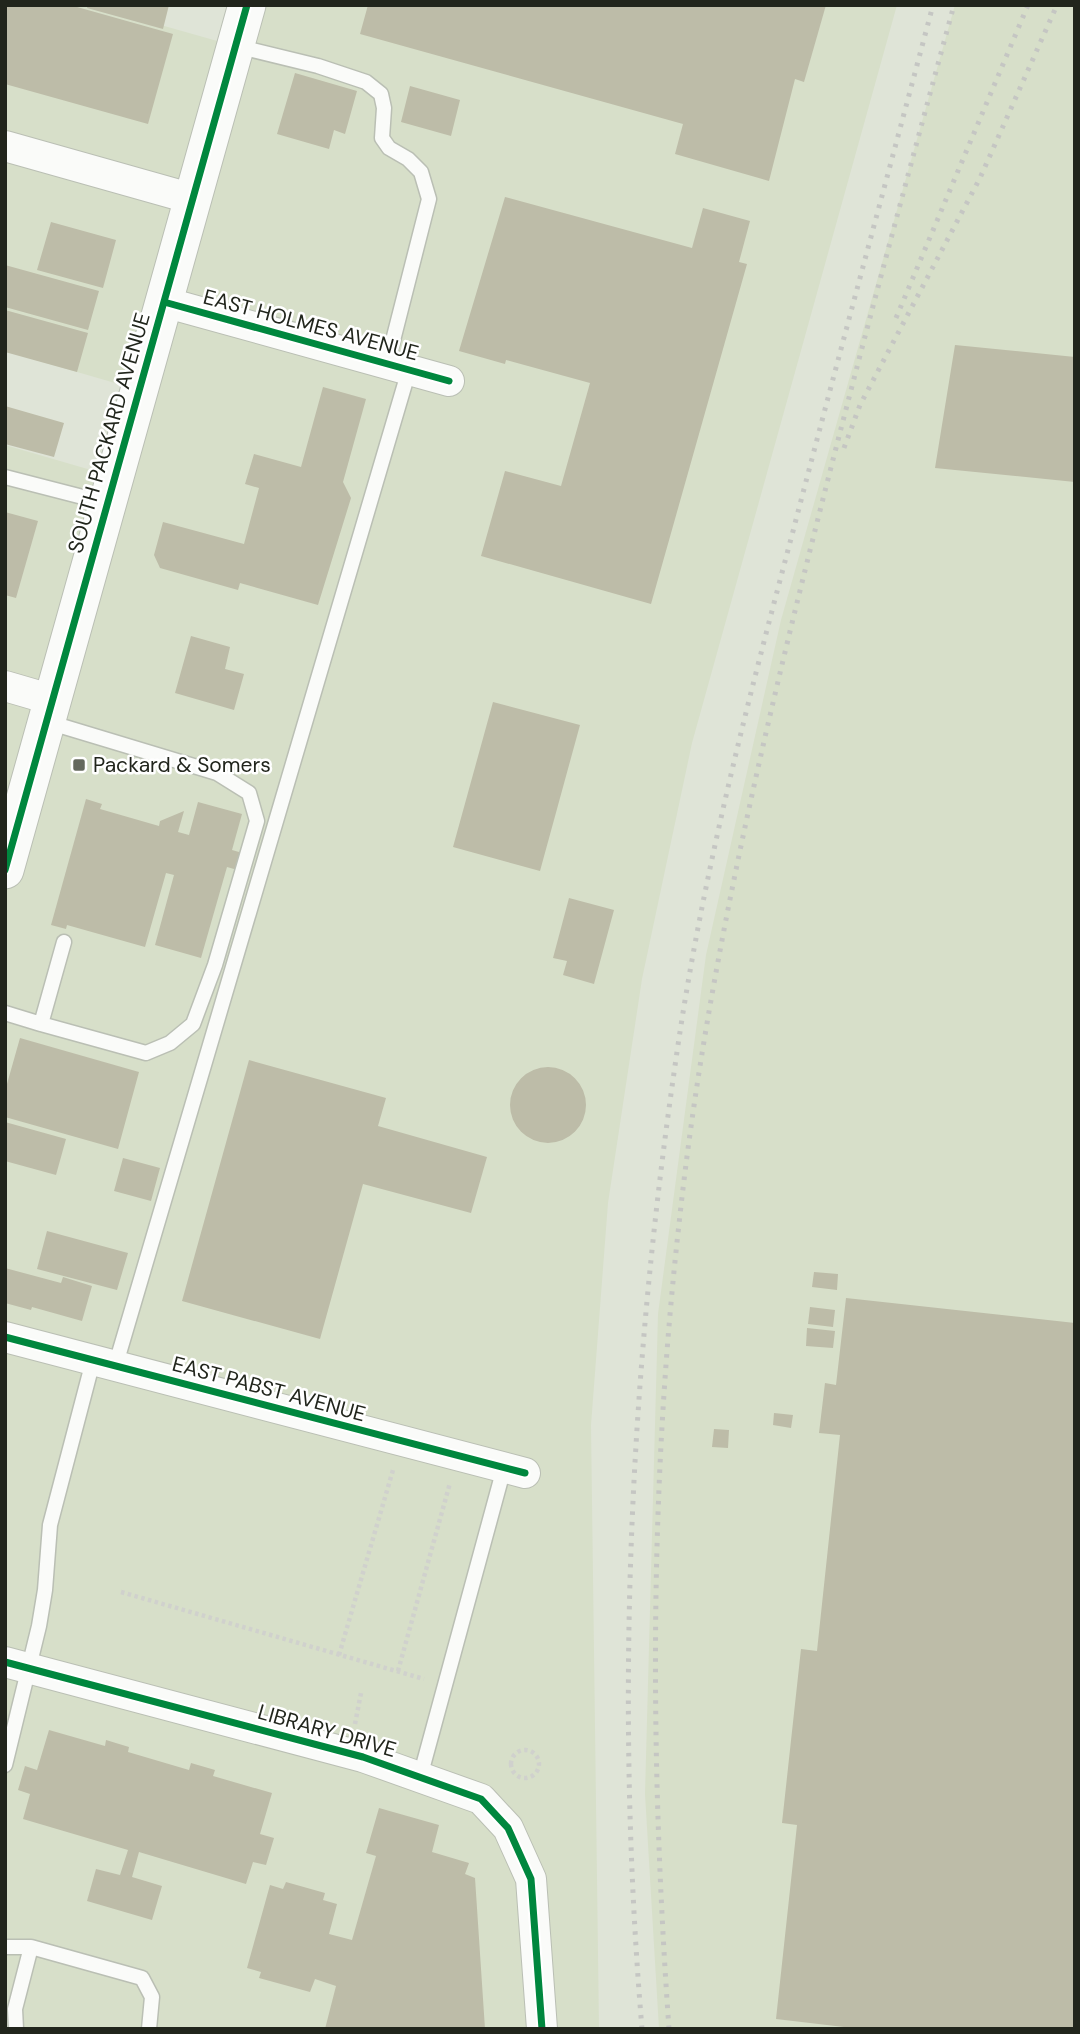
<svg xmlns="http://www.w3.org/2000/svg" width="1080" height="2034" font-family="'DM Sans',sans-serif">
<rect width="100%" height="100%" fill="#dfe4d7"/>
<!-- built -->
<path fill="#d7dfc9" d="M5 5H90L235 46 247 5H897L692 743 642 979 608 1203 591 1425 599 2029H5V445L115 477 139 390 5 351Z
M955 5H1075V2029H659L645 1794 658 1314 706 955 781 620Z"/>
<!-- building -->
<path fill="#bdbca8" d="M5 5H70L173 34 148 124 5 84Z
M88 5H169L163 29 87 8Z
M368 5H826L804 82 795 79 769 181 675 154 683 124 360 34Z
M295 73 357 91 345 134 334 130 329 149 277 134Z
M410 86 460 100 451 136 401 122Z
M505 197 692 248 703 208 750 221 739 262 747 264 651 604 481 556 505 471 561 486 590 383 506 360 505 364 459 351Z
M51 222 116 240 103 288 37 270Z
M5 265 99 291 88 330 5 307Z
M5 310 88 333 77 372 5 352Z
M955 345 1075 357V482L935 468Z
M323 387 366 399 343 482 351 498 318 605 240 583 238 590 160 568 154 555 163 522 244 544 259 488 245 484 254 454 301 467Z
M5 406 64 423 54 457 5 444Z
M5 512 38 521 16 598 5 595Z
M191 636 230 647 225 669 244 674 234 710 175 693Z
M493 702 580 725 540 871 453 847Z
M86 799 102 804 100 809 159 826 160 821 184 811 178 832 189 835 198 802 242 814 232 850 246 854 241 871 227 867 201 958 155 945 174 875 166 873 145 947 67 925 66 929 51 925Z
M569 898 614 910 594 984 563 975 567 961 553 958Z
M20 1038 139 1072 118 1149 5 1117V1091Z
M249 1060 386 1098 378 1126 487 1157 471 1213 363 1184 320 1339 182 1301Z
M510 1105a38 38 0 1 1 76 0a38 38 0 1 1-76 0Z
M5 1122 66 1139 56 1175 5 1161Z
M123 1158 160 1168 151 1201 114 1191Z
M47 1231 128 1253 117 1290 37 1269Z
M5 1268 61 1283 63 1277 92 1286 82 1321 32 1307 31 1310 5 1303Z
M814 1272 838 1274 837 1290 812 1287Z
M846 1298 1075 1323V2029H861L776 2019 797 1825 782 1823 801 1649 817 1651 840 1435 819 1433 825 1383 836 1385Z
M810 1307 835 1310 833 1327 808 1324Z
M807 1328 835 1331 833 1348 806 1346Z
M774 1413 793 1415 791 1428 773 1425Z
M714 1429 729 1430 728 1448 712 1447Z
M49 1730 105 1746 106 1740 129 1747 128 1752 189 1770 191 1763 215 1770 213 1776 272 1793 260 1834 274 1838 266 1865 253 1862 246 1884 139 1852 132 1877 162 1886 152 1920 87 1901 96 1869 120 1875 128 1850 23 1819 30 1794 18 1790 25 1766 37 1770Z
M379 1808 439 1825 432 1852 469 1863 465 1874 475 1878 485 2029H325L336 1986 315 1979 310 1992 259 1978 261 1972 247 1968 270 1885 283 1889 286 1882 325 1893 323 1900 337 1904 329 1934 352 1940 376 1856 366 1853Z"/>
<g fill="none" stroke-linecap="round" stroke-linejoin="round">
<defs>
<path id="service" d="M236 46 318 66 366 82 381 94 384 108 382 138 389 148 408 159 421 172 429 199 387 364
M5 477 106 503
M5 1013 41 1024 64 942
M41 1024 146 1053 170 1043 193 1024 215 965 257 821 249 793 217 773 48 722
M115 1367 409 370
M5 1765 39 1626 45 1590 50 1525 93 1361
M420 1777 504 1468
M5 1947H31L142 1978 152 1997 149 2029
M16 2029 15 2009 31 1947"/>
<path id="minor" d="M5 146 193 199
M164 302 449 381
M5 686 53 700
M5 1337 525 1473
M5 1662 363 1757 481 1799 508 1828 531 1879 542 2029"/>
<path id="tertiary" d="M5 870 247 5"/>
</defs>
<!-- service casing -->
<use href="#service" stroke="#babfb4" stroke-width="17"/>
<!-- minor casing -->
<use href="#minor" stroke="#babfb4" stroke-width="32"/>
<!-- tertiary casing -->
<use href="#tertiary" stroke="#babfb4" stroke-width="39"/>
<!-- path -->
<path stroke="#d0d1cd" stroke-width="4.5" stroke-dasharray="3.5 3.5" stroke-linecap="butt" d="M121 1592 424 1679
M339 1655 393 1470
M398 1671 450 1483
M355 1724 361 1693
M511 1764a14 14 0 1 1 28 0a14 14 0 1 1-28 0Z"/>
<!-- service -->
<use href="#service" stroke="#fafbf9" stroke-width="14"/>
<!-- minor -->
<use href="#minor" stroke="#fafbf9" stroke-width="30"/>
<!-- tertiary -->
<use href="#tertiary" stroke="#fafbf9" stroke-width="37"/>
<!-- rail -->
<path stroke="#c5c6c3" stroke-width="5" stroke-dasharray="3.5 7" stroke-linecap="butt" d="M896 318 1028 5
M844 448 860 405 980 178 1057 5
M642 2029C615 1707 629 1379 676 1059 701 882 746 708 792 535 838 358 886 182 933 5
M669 2029C650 1761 649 1491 679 1224 701 1018 745 816 794 615 844 411 899 208 954 5"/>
<defs>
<path id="cycleway" d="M164 302 449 381
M5 870 247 5
M5 1337 525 1473
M5 1662 363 1757 481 1799 508 1828 531 1879 542 2029"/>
</defs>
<!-- cycleway casing -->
<use href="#cycleway" stroke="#fff" stroke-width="11"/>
<!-- cycleway -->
<use href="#cycleway" stroke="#00873e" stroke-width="7"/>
</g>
<!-- markers -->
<rect fill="#64685d" stroke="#fff" stroke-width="2.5" x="72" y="758" width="14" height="14" rx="3.5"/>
<g text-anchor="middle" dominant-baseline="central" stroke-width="5" stroke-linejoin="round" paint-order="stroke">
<!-- street labels -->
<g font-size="21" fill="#21251c" stroke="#fff">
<text transform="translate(311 325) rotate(15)">EAST HOLMES AVENUE</text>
<text transform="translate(109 433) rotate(-74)">SOUTH PACKARD AVENUE</text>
<text transform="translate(269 1389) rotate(15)">EAST PABST AVENUE</text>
<text transform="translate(327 1731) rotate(16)">LIBRARY DRIVE</text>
</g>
<!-- poi labels -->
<g font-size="21" fill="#21251c" stroke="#fff" text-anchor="start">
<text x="93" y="765">Packard &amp; Somers</text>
</g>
</g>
<!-- border -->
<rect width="1080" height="2034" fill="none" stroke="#21251c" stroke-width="14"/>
</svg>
